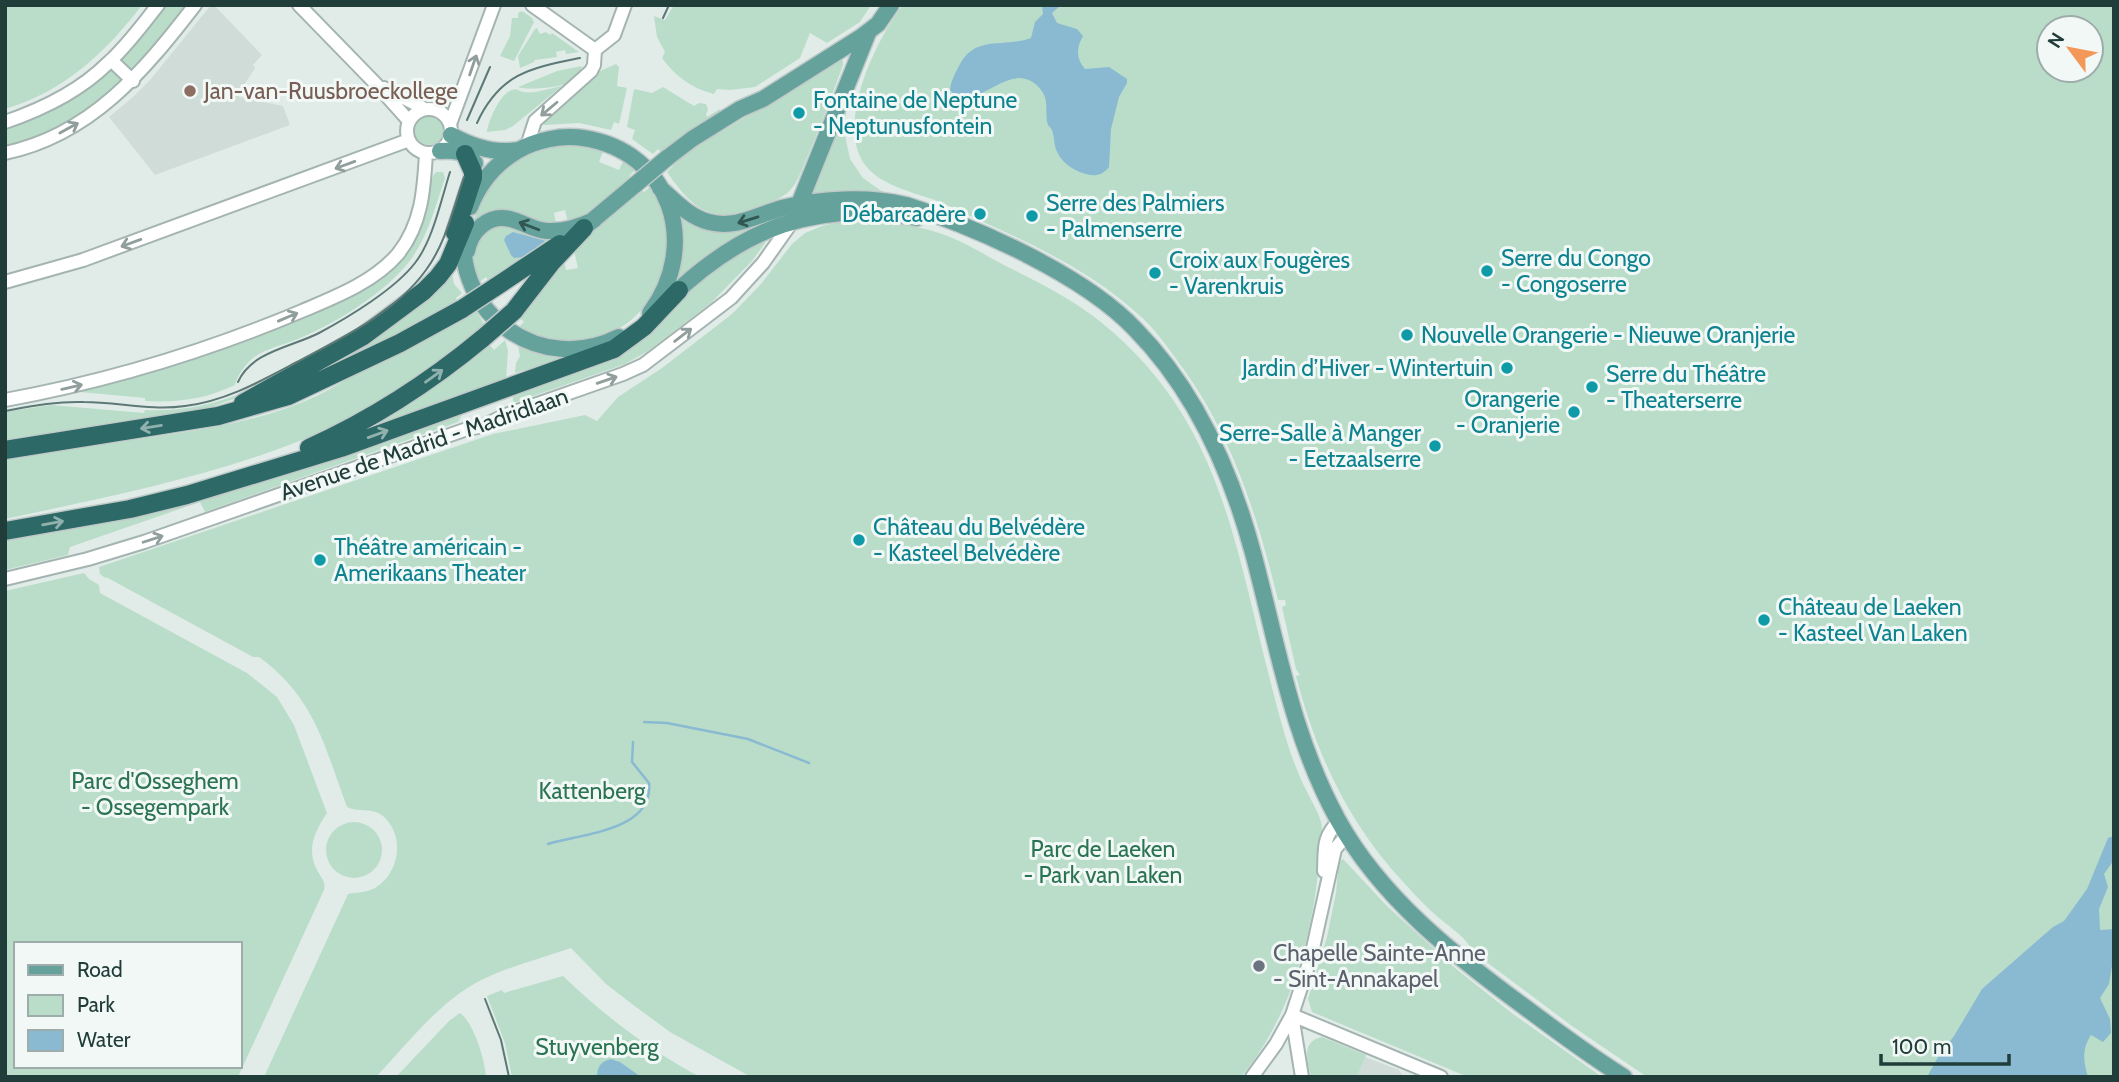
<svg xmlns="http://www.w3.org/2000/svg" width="2119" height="1082" font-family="Cabin,sans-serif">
<rect width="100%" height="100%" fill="#e1ece9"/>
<!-- built -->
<path fill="#d0dcd8" d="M211 5H214L262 55 253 65 255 68 244 85 239 97 283 106 290 125 155 175 109 117 133 97 150 80Z
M1365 1057 1399 1070 1403 1077H1357Z"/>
<!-- green -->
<path fill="#baddc9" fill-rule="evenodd" d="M5 5H142C106 52 64 92 5 109Z
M164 5H189L140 66 132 71 120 59Z
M674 5H871L860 22 827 43 810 33 800 58 755 87 730 90 717 89 714 94C691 88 675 76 662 58L665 52 657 37 654 16 665 20Z
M903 5H2114V1077H1647L1572 1026 1473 952C1466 937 1452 929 1439 918 1427 908 1416 896 1405 884 1348 823 1317 756 1296 676L1300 675 1296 669 1282 607 1286 605 1285 600H1278C1257 515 1232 434 1179 363 1167 346 1154 328 1139 315 1090 270 1030 243 970 216 961 212 951 207 942 203 916 192 879 187 863 162 837 121 876 39 903 5ZM2049 28H2091V70H2049Z
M522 11 532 18 534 22 514 61 500 56 510 36 512 18H518V13Z
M537 28 540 34 546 32 550 35 552 33 579 52 566 54 565 50 556 52 557 57 535 60 534 62 520 68 518 56 535 29Z
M840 59 843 61V65C832 95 821 125 808 155 803 166 800 178 792 188 785 198 771 201 760 206 712 225 694 211 667 172L673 166 672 164 703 141 721 132Z
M616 64 619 67 617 86 627 88 619 124 614 122 611 130 579 123 544 125V121L577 94 598 72Z
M582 66C580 73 573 81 566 84 557 87 527 91 518 87L557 71Z
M110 69 121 79 123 83C87 111 51 137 5 148V127Z
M562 86 513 126 505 130 487 132C488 122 500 93 512 90 517 88 518 91 523 92 534 94 551 88 562 86Z
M663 87 694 106 699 103 706 104 708 110 706 114 707 117 720 109 722 112 662 153 658 149 653 154 632 139 635 130 627 127 634 89 652 93Z
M848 97 844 130 850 159 863 178 887 195 816 196 811 193Z
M414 130a15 15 0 1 1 30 0a15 15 0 1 1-30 0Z
M561 145H576L603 151 599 162 619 170 623 161 636 169 629 176 631 179 586 218 569 227 565 210 554 213 557 229 528 223 472 228C481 183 515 151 561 145Z
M436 172H443L445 178C434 210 426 245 402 270 374 300 335 323 298 339 284 345 266 348 253 358 245 365 238 374 235 385 206 399 177 403 145 401V398L80 392C92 384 137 375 156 370 215 353 274 331 330 304 353 293 379 281 398 263 412 249 423 226 427 207 430 196 428 180 436 172Z
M651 186C657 199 665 211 667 226 669 237 669 258 665 269 663 276 659 282 656 288 635 332 583 353 537 337 531 335 524 331 518 328L524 322 517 315 563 256 566 270 578 268 573 246 618 211 641 190 644 192Z
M680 215 762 223V224L717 249 677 282C683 259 684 239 680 215Z
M849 220C879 221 914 224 942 234 966 242 989 258 1012 269 1043 285 1075 301 1102 323 1219 418 1234 540 1269 676 1278 710 1286 745 1300 777 1305 790 1318 810 1321 822 1324 833 1319 849 1319 861 1313 937 1290 1018 1241 1077H751L670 1032 632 1004 606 984 571 948C540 959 502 968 474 984 436 1006 406 1045 376 1077H264L348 894C357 892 366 893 375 888 399 874 406 836 383 816 372 807 359 813 347 807 324 745 315 698 259 657H253L106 577 105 578 100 574 99 567 493 434 585 415 597 421 618 397 662 368 732 314 761 284 792 244 805 233 822 226Z
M493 223 559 235 491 284 486 277 479 282 472 264V246Z
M764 240 765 243 752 261 711 303 648 351 625 364 513 403V394L463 413 458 422 205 512 200 502 70 547 68 555 5 570V538L63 528 562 371 685 294 725 261Z
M451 267 454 284 462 293 456 298 457 301 333 367 291 387Z
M476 311 486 327C462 347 437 370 410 387 287 462 145 489 5 519V456C50 452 94 445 139 439 212 428 293 418 354 374L465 313 468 316Z
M505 340 508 350 506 380 350 438 487 342 494 350Z
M518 347 538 354 560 358V362L526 373 524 370 515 373 516 363 520 356Z
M243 393 244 395 198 412 5 442V412L51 405 144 413 145 410C179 412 211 405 243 393Z
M84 573 89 579 99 585 100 593 247 673 277 697 294 725 325 808 327 813C315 831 306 849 317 870 321 878 326 881 324 890L238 1077H5V591ZM16 944H240V1066H16Z
M326 850a28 28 0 1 1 56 0a28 28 0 1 1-56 0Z
M1343 859 1387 906 1455 968 1513 1014 1602 1077H1468L1312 1012 1308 999 1327 937 1336 893 1339 862Z
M563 976C605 1016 649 1050 700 1077H512L505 1043 487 996 502 990 504 993Z
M460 1013C474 1023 485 1060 486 1077H396L449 1021Z
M1322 1037 1366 1055 1357 1077H1311C1307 1061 1301 1041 1322 1037Z"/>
<!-- water -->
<path fill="#89bad2" d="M1042 5H1061L1052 13 1057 23 1077 29 1083 36C1076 48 1076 59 1085 69L1109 67 1127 79V83L1119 97 1111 129 1109 167C1103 175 1095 177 1086 174 1073 171 1058 160 1055 146 1054 141 1054 135 1052 130 1049 125 1048 127 1047 121 1045 109 1049 100 1041 90 1011 52 974 120 950 90 951 80 956 72 960 64 976 35 1004 48 1031 38L1035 22 1043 14Z
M513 232 543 240 545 241 525 257 514 258 511 255 504 240 506 236Z
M2114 836V860L2104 874 2108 887 2099 909 2100 930 2114 929V965L2112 966 2109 984 2100 998 2110 1019 2111 1033 2103 1042 2091 1035C2082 1049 2083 1060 2088 1077H1927L1938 1057 1954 1036 1982 989 2053 927 2064 921 2087 889 2108 838Z
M611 1059 620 1062 641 1077H597C597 1067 601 1061 611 1059Z"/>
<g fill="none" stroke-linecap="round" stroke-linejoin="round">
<!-- stream -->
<path stroke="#89bad2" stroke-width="2.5" d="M644 722 667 723 733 736 748 739 809 763
M548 844C580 834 654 831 649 783L632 762 633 742"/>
<defs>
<path id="minor" d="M299 5 375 83 409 121
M532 5 595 50
M111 60 133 81
M384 88 425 109
M407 131a22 22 0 1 1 44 0a22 22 0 1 1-44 0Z
M5 122C43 109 80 91 108 63 127 46 142 25 158 5
M450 124 494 5
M527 146 535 121 591 71 594 65 595 50 614 35 625 5
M5 153C91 135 144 71 195 5
M5 282 83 260 409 140
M5 400C109 381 205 352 302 311 335 297 374 282 398 254 422 224 424 189 426 153
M5 579 88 559 144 542 467 429 483 426 506 415 623 374 643 365 731 298 763 263 792 222
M1324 871C1325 850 1322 837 1339 821
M1292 1015 1441 1077
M1292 1015 1302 1077
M1252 1077 1276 1044 1292 1015 1311 957 1335 849 1347 835"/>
<path id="major" d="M451 135C471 146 495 154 517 150
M440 151C453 150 466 151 475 163
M667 158 692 139 740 109 763 99 861 37 878 24 891 5
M660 188C675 201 689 217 709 222 736 229 757 215 782 208 820 198 868 196 906 205 976 227 1084 275 1135 329 1195 390 1231 471 1253 553 1278 646 1291 734 1338 820 1381 898 1455 956 1526 1008 1558 1032 1590 1056 1624 1077
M470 207C479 184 495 164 517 151 536 140 561 135 583 138 671 151 701 245 650 313
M795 214 868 33
M587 225 636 184
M464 229C454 316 542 376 619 337
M467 251C471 230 489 214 510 219 523 222 533 230 547 231 564 232 579 227 594 220
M670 298C742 228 817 199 917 218"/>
<path id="highway" d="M455 233 473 178V172L465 154
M494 288 560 244
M514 311 552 262 584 228
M243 403 362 337 424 291 438 277 448 264 465 223
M309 448C373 419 430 382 483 338
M5 450 218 416 288 396 400 343 462 309
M5 531 130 509 187 495 341 448 614 349 644 327 679 290"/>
</defs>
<!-- minor casing -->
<use href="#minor" stroke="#a4b4b1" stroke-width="16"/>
<!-- major casing -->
<use href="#major" stroke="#c1c9c8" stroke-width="19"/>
<!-- highway casing -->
<use href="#highway" stroke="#c1c9c8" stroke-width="21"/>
<!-- minor -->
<use href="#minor" stroke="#fff" stroke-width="12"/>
<!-- major -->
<use href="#major" stroke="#65a29c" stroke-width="16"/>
<!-- highway -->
<use href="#highway" stroke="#2d6a67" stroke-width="18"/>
<!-- tram -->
<path stroke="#5c7976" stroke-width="2" d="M663 18 669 5
M467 120 490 67
M477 123C500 73 531 68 580 58
M238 382C252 351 292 347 319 333 349 317 395 289 415 263 433 240 441 200 450 172
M5 411C32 406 57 401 84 402 118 402 151 411 185 406 226 401 261 381 297 362 342 338 396 312 426 270 446 243 453 208 464 177
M485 999 501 1040 509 1077"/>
<defs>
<path id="major-bridge" d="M636 184 667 158"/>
<path id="highway-bridge" d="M462 309 494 288
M483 338 514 311"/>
</defs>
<!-- major-bridge casing -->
<use href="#major-bridge" stroke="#c1c9c8" stroke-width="19" stroke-linecap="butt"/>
<!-- highway-bridge casing -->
<use href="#highway-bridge" stroke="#c1c9c8" stroke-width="21" stroke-linecap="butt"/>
<!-- major-bridge -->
<use href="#major-bridge" stroke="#65a29c" stroke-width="16"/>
<!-- highway-bridge -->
<use href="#highway-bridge" stroke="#2d6a67" stroke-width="18"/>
</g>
<!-- one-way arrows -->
<defs><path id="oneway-shaft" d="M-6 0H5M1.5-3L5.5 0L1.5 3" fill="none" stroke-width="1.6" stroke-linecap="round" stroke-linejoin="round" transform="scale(1.75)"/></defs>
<g stroke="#909e9c">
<use href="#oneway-shaft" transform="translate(473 65) rotate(-71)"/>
<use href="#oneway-shaft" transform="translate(549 109) rotate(140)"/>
<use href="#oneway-shaft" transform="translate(69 128) rotate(-29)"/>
<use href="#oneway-shaft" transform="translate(345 165) rotate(160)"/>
<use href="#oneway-shaft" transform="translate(131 243) rotate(160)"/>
<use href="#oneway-shaft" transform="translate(288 317) rotate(-23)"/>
<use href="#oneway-shaft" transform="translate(683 335) rotate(-37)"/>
<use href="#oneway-shaft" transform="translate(607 380) rotate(-19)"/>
<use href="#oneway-shaft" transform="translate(72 387) rotate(-13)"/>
<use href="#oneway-shaft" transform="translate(153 539) rotate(-18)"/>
</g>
<g stroke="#325652">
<use href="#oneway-shaft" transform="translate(748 220) rotate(163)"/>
<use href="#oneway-shaft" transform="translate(529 226) rotate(-159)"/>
</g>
<g stroke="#90b1ae">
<use href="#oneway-shaft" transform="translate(434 376) rotate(-36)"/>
<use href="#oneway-shaft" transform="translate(151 427) rotate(171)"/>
<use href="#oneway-shaft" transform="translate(378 434) rotate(-20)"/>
<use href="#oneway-shaft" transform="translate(53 523) rotate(-10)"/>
</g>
<!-- markers -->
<circle fill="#8d6e63" stroke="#f2f8f6" stroke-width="2.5" cx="190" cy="91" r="7"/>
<g fill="#0f9aa8" stroke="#f2f8f6" stroke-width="2.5">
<circle cx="799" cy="113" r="7"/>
<circle cx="980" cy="214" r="7"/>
<circle cx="1032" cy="216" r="7"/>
<circle cx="1487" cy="271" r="7"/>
<circle cx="1155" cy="273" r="7"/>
<circle cx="1407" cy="335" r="7"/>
<circle cx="1507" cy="368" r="7"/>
<circle cx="1592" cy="387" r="7"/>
<circle cx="1574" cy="412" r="7"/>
<circle cx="1435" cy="446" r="7"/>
<circle cx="859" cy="540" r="7"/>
<circle cx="320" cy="560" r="7"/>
<circle cx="1764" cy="620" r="7"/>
</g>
<circle fill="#6b7280" stroke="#f2f8f6" stroke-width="2.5" cx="1259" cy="966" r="7"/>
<g text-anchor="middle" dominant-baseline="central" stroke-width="6" stroke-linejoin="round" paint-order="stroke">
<!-- education labels -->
<g font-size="23" fill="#785e54" stroke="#f2f8f6" text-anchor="start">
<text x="204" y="91">Jan-van-Ruusbroeckollege</text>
</g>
<!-- culture labels -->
<g font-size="23" fill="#0d838f" stroke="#f2f8f6" text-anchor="start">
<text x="813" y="100">Fontaine de Neptune<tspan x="813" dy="26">- Neptunusfontein</tspan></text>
<text x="1046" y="203">Serre des Palmiers<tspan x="1046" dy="26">- Palmenserre</tspan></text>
<text x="966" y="214" text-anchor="end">Débarcadère</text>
<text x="1501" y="258">Serre du Congo<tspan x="1501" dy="26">- Congoserre</tspan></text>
<text x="1169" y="260">Croix aux Fougères<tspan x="1169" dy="26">- Varenkruis</tspan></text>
<text x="1421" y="335">Nouvelle Orangerie - Nieuwe Oranjerie</text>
<text x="1493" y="368" text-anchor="end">Jardin d’Hiver - Wintertuin</text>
<text x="1606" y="374">Serre du Théâtre<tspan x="1606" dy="26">- Theaterserre</tspan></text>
<text x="1560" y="399" text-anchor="end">Orangerie<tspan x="1560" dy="26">- Oranjerie</tspan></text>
<text x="1421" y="433" text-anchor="end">Serre-Salle à Manger<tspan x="1421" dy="26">- Eetzaalserre</tspan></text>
<text x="873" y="527">Château du Belvédère<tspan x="873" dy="26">- Kasteel Belvédère</tspan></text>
<text x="334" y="547">Théâtre américain -<tspan x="334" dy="26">Amerikaans Theater</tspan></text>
<text x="1778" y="607">Château de Laeken<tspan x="1778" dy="26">- Kasteel Van Laken</tspan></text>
</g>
<!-- street labels -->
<g font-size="23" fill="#213d3a" stroke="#f2f8f6">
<text transform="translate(424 444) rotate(-19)">Avenue de Madrid - Madridlaan</text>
</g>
<!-- park labels -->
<g font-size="23" fill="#2b7453" stroke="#f2f8f6">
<text x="155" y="781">Parc d'Osseghem<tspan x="155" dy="26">- Ossegempark</tspan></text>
<text x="592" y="791">Kattenberg</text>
<text x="1103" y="849">Parc de Laeken<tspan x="1103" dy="26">- Park van Laken</tspan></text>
<text x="597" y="1047">Stuyvenberg</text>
</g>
<!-- worship labels -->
<g font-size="23" fill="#5b616d" stroke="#f2f8f6" text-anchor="start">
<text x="1273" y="953">Chapelle Sainte-Anne<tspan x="1273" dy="26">- Sint-Annakapel</tspan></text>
</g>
</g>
<!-- border -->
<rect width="2119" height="1082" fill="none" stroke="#213d3a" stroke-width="14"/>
<!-- legend -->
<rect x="14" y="942" width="228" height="126" fill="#f2f8f6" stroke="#9eadab" stroke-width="2"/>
<rect x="28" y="965" width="35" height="10" fill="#65a29c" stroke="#9eadab" stroke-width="2"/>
<text x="77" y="977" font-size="21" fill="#213d3a">Road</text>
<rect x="28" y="995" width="35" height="21" fill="#baddc9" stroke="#9eadab" stroke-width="2"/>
<text x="77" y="1012" font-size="21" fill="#213d3a">Park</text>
<rect x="28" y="1030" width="35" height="21" fill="#89bad2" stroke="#9eadab" stroke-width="2"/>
<text x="77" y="1047" font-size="21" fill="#213d3a">Water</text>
<!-- north arrow -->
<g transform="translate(2070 49) rotate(302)"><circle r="33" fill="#f2f8f6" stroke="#9eadab" stroke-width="2"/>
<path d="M0-5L12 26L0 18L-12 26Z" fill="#f39858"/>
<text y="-10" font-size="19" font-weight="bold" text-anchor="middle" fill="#213d3a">N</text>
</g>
<!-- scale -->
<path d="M1881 1054v10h128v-10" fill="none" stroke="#213d3a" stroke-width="3.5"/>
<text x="1892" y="1054" font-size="21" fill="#213d3a" stroke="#f2f8f6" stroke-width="5" paint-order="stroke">100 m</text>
</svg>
